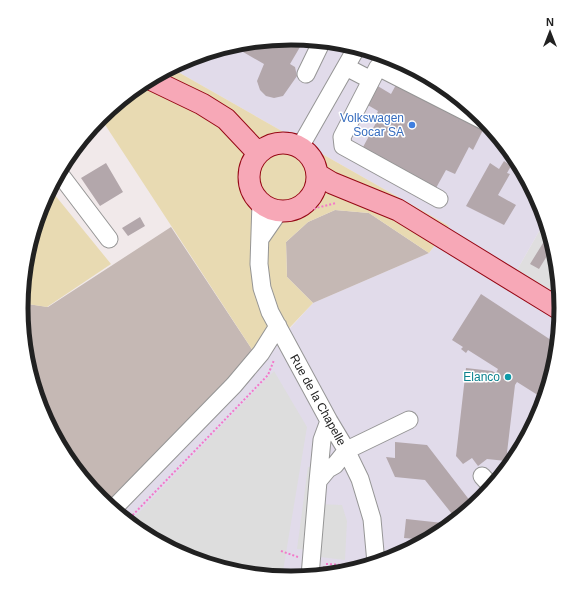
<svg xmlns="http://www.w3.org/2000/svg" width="582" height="616" font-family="Helvetica,sans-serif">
<rect width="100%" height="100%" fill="#f1e9ea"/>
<!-- residential -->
<path fill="#dfdedf" d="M494 132 511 152 491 139Z
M545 221 556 256 560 301 517 270Z"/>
<!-- industrial -->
<path fill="#e1dbea" d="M291 38 344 43 395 59 441 84 482 117 494 132 491 139 511 152 516 158 541 205 545 221 517 270 560 301 561 308 556 361 540 412 515 458 482 499 441 533 394 558 343 573 291 578 238 573 187 557 141 532 120 515 313 303 429 253 449 226 171 68 188 58 239 43Z"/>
<!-- construction -->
<path fill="#c5b8b4" d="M335 210 369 213 429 253 313 303 287 277 286 242 308 222Z
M171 227 259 360 120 515 100 499 66 458 41 411 26 360 21 303 48 307Z"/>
<!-- grass -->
<path fill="#e8dab2" d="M171 68 449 226 429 253 369 213 335 210 308 222 286 242 287 277 313 303 259 360 100 117 141 83Z
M50 189 111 264 47 307 21 303C25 263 30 225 50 189Z"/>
<!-- parking -->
<path fill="#ddd" d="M274 371 307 427 283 571 187 557 141 532 129 523Z
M308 467 316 468 306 550 297 549Z
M317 504 342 505 347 521 345 560 312 556Z
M212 565 283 574V577L238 573Z"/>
<!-- building -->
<path fill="#b3a7ab" d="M285 39 300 47 290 64 295 67 297 76 283 96 274 98 266 96 260 90 257 81 264 64 238 49 242 43Z
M397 83 484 128 473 150 469 147 455 174 446 170 436 188 362 149 377 121 374 119 378 111 366 104 376 85 391 94Z
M504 161 511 166 507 173 510 174 498 195 516 205 504 225 466 206 490 163 499 169Z
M106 163 123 192 100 206 81 178Z
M140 217 145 226 128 236 122 228Z
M547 227 553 246 539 269 530 264 548 235 544 232Z
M481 294 557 344 556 361 544 399 517 382 515 385 506 461 487 459 478 466 472 458 463 464 456 456 466 368 492 371 496 373 498 369 468 350 466 353 461 349 463 347 452 340Z
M395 442 427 445 474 506 456 519 425 480 395 477 386 457 395 458Z
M406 519 452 524 441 533 427 540 404 538Z
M323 566 332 567 331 574 322 575Z"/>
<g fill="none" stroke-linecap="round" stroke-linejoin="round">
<defs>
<path id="minor" d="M346 67 371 80
M306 74 322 41
M300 147 357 47
M59 173 109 239
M439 199 343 146 342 137 378 67 484 121
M261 202 259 264 262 288 270 312 329 421 344 446 360 479 372 519 376 563
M260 239 280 210
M329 421 322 440 318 481 328 469 335 465 347 450 409 420
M482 476 492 487
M113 509 234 385 261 353 278 326
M310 576 318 481"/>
<path id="major" d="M150 79 202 104 226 119 258 153
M249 177a34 34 0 1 1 68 0a34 34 0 1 1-68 0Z
M317 174 332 183 398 210 561 310"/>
</defs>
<!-- minor casing -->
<use href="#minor" stroke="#959595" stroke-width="19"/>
<!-- major casing -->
<use href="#major" stroke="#960815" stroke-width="23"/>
<!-- path -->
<path stroke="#f378c9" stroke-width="2" stroke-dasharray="2 2" stroke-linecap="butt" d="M311 154H319L321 158
M292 219 316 208 336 203
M127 521 268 375 274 360
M281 551 298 557
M326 564 363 566"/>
<!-- minor -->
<use href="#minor" stroke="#fff" stroke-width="17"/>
<!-- major -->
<use href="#major" stroke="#f7a8b7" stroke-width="21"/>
</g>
<!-- markers -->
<circle fill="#3f7fe0" stroke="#fff" stroke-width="1.5" cx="412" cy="125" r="4"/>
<circle fill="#0f9aa8" stroke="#fff" stroke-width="1.5" cx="508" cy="377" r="4"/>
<g text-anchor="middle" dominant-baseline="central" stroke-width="3" stroke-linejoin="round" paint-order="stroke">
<!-- shop labels -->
<g font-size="12" fill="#366cbe" stroke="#fff" text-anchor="end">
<text x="404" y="118">Volkswagen<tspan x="404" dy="14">Socar SA</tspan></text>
</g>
<!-- culture labels -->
<g font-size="12" fill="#0d838f" stroke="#fff" text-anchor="end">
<text x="500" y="377">Elanco</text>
</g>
<!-- street labels -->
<g font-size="12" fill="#212121" stroke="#fff">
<text transform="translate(318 400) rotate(61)">Rue de la Chapelle</text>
</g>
</g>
<!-- crop -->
<path d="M0 0H582V616H0ZM28 308a263 263 0 1 1 526 0a263 263 0 1 1-526 0Z" fill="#fff" fill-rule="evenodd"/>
<path fill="none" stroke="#212121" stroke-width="5" d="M28 308a263 263 0 1 1 526 0a263 263 0 1 1-526 0Z"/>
<!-- north arrow -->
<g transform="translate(550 32)" stroke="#ffffff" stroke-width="3" paint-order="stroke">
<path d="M0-3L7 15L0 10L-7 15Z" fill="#212121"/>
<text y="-6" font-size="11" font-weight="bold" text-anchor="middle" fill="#212121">N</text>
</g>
</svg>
